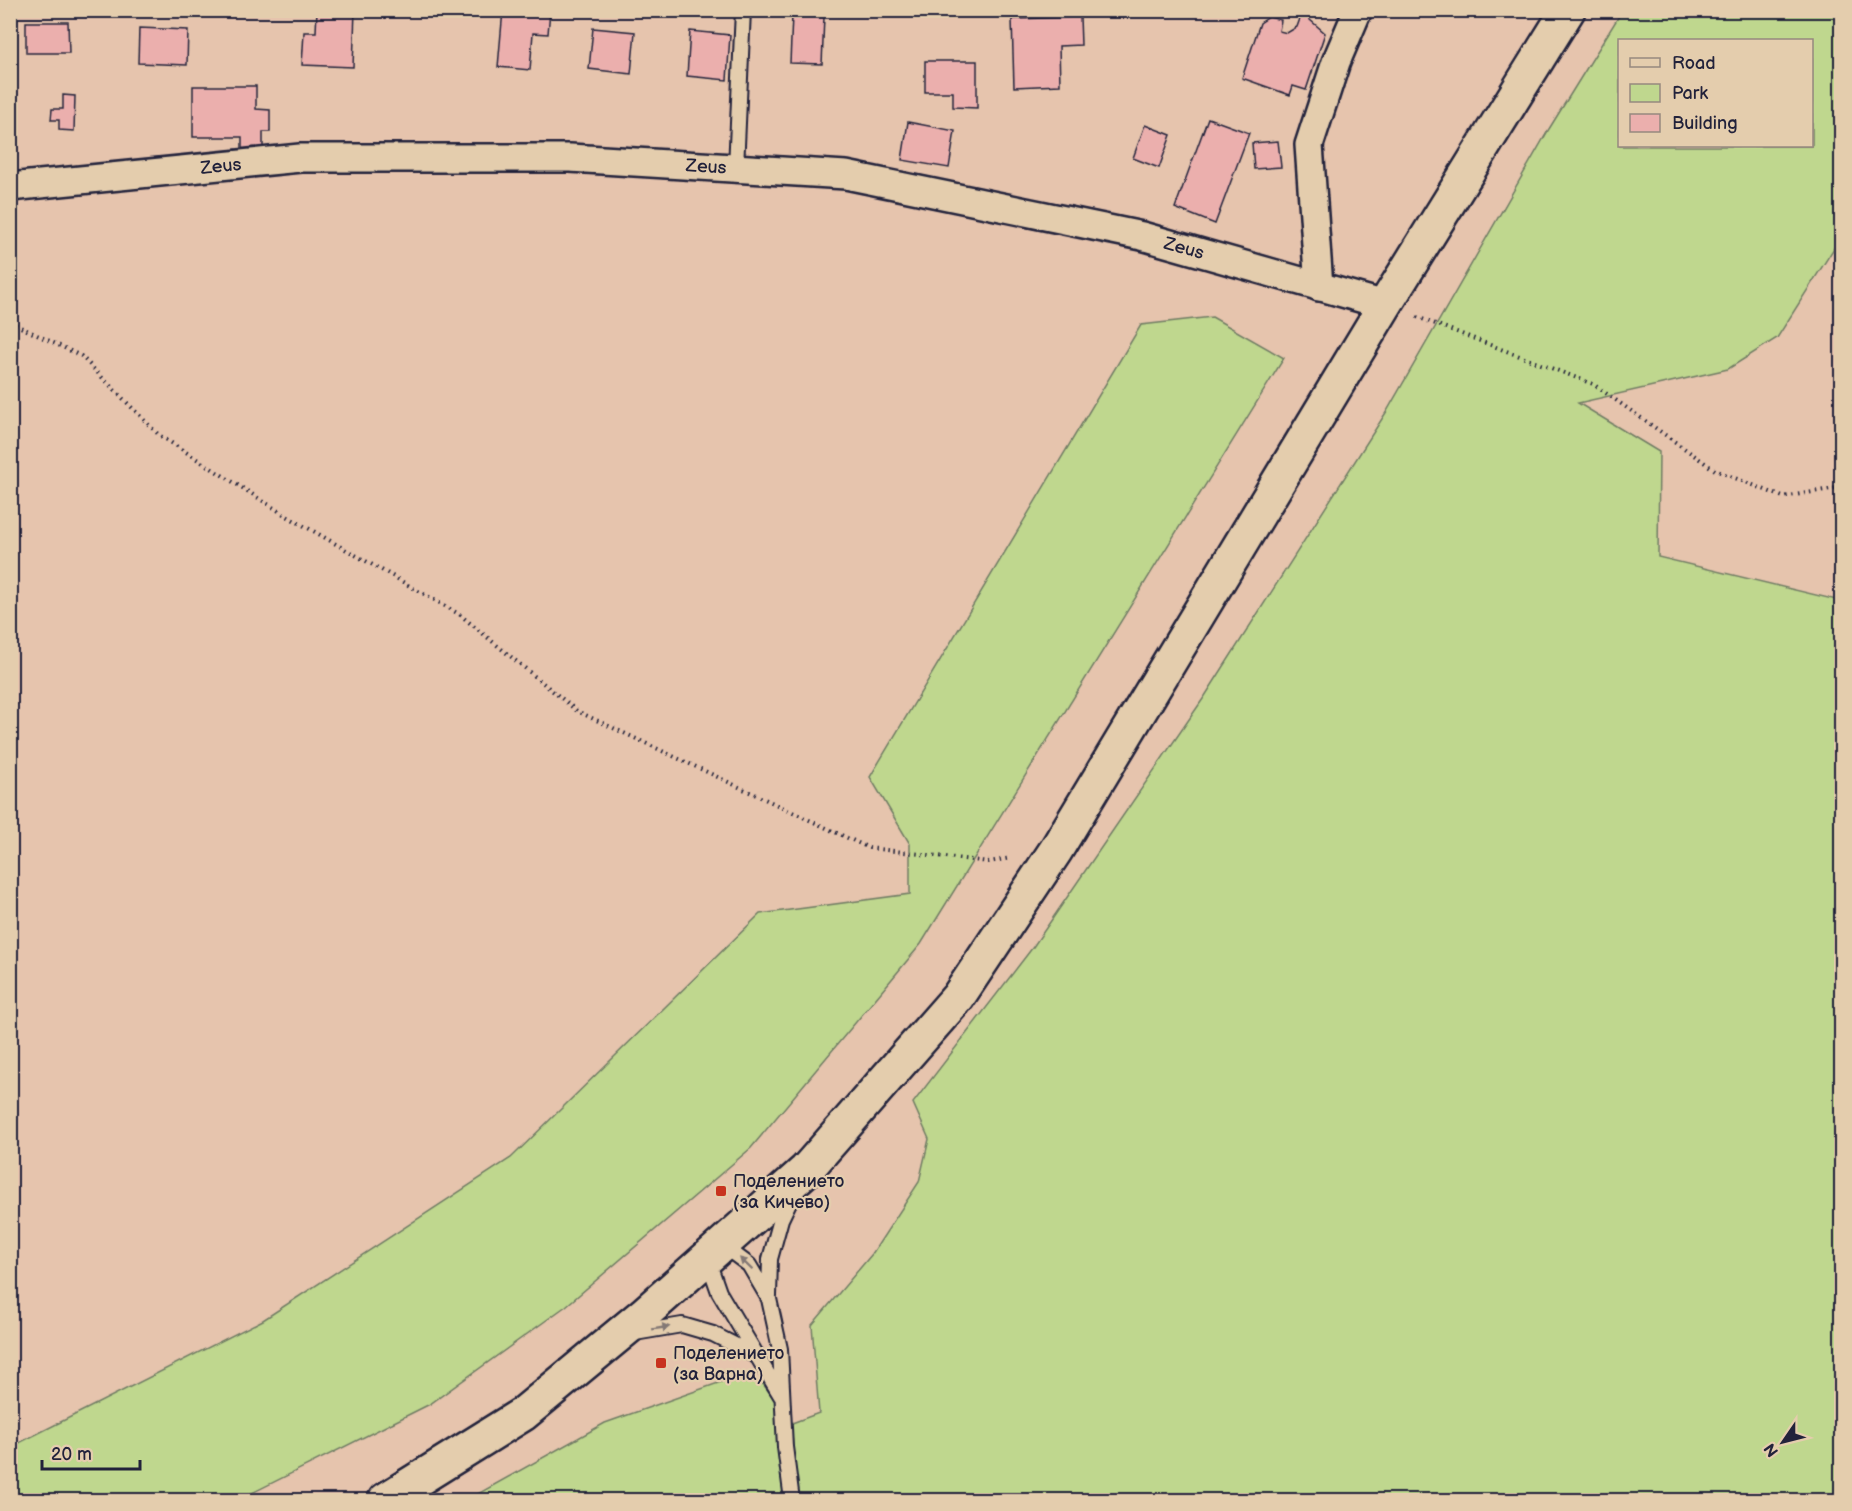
<svg xmlns="http://www.w3.org/2000/svg" width="1852" height="1511" font-family="'Balsamiq Sans',sans-serif">
<rect width="100%" height="100%" fill="#e6c4ad"/>
<filter id="ink" filterUnits="userSpaceOnUse"><feTurbulence type="fractalNoise" baseFrequency=".0167" numOctaves="2"/><feDisplacementMap in="SourceGraphic" scale="12" xChannelSelector="R" yChannelSelector="G"/><feConvolveMatrix kernelMatrix="1 2 1 2 8 2 1 2 1" color-interpolation-filters="sRGB"/></filter>
<g filter="url(#ink)">
<!-- green -->
<path fill="#bfd78e" stroke="#707c64" stroke-width="1.5" fill-rule="evenodd" d="M1622 11H1841V237L1777 338 1728 369 1578 403 1659 452 1658 557 1841 601V1500H467L605 1423 738 1376 763 1384 792 1423 819 1413 812 1325 872 1254 919 1182 929 1139 913 1103 1033 947 1205 696 1387 411 1549 129ZM1620 40H1812V146H1620Z
M1212 317 1284 358 921 944 751 1148 566 1306 430 1404 238 1500H11V1447L263 1320 511 1158 760 914 910 894V844L870 777 1141 325Z"/>
<!-- building -->
<path fill="#ebafad" stroke="#22223b" stroke-width="1.5" d="M317 10H355L353 67 302 65 304 32H316Z
M503 10H550L548 34 533 33 530 70 498 67Z
M1302 13 1325 33 1306 90 1293 86 1290 95 1242 78 1260 23 1269 17 1281 20 1279 31 1287 33 1297 27Z
M792 15 824 17 822 64 790 63Z
M1080 17 1081 45 1059 46 1060 85 1014 87 1012 19Z
M26 22H68L69 53H26Z
M139 28 188 30 187 65 138 63Z
M593 28 635 32 631 74 589 69Z
M690 31 730 35 727 80 687 76Z
M925 61H977V108L953 107V92H925Z
M193 86H256V109L270 110V132H263V149H242V137H193Z
M63 95 75 96 74 131 59 130V120H51L52 109H63Z
M1208 118 1249 133 1215 224 1175 208Z
M908 122 955 131 949 168 902 160Z
M1145 125 1171 135 1159 168 1133 158Z
M1278 141 1281 167 1254 169 1252 143Z"/>
<g fill="none" stroke-linecap="round" stroke-linejoin="round">
<defs>
<path id="lane" d="M736 168 743 10
M722 1245 749 1265 769 1299 780 1349 785 1447 792 1500
M707 1258 719 1292 781 1396
M769 1296 770 1259 781 1219 793 1194
M635 1333 682 1325 713 1334 758 1357"/>
<g id="street">
<path id="s1" d="M10 187 300 158H570L846 175 1142 236 1385 305"/>
<path d="M1319 287 1309 145 1336 62 1358 10"/>
</g>
<path id="secondary" d="M385 1500 523 1414 644 1314 806 1170 958 997 1056 850 1385 305 1568 10"/>
</defs>
<!-- lane casing -->
<use href="#lane" stroke="#22223b" stroke-width="18"/>
<!-- street casing -->
<use href="#street" stroke="#22223b" stroke-width="32"/>
<!-- secondary casing -->
<use href="#secondary" stroke="#22223b" stroke-width="38"/>
<!-- path -->
<path stroke="#22223b" stroke-width="4" stroke-dasharray="1.5 4.5" stroke-linecap="butt" d="M1417 317 1593 384 1715 470 1783 497 1842 487
M10 322 81 356 159 435 285 515 459 614 577 711 869 848 989 862 1011 858"/>
<!-- lane -->
<use href="#lane" stroke="#e4cdad" stroke-width="14"/>
<!-- street -->
<use href="#street" stroke="#e4cdad" stroke-width="27"/>
<!-- secondary -->
<use href="#secondary" stroke="#e4cdad" stroke-width="33"/>
</g>
<!-- one-way arrows -->
<defs><path id="oneway-solid" d="M-6-.8H1V-3.2L6.5 0L1 3.2V.8H-6Z" transform="scale(1.5)"/></defs>
<g fill="#837874">
<use href="#oneway-solid" transform="translate(746 1264) rotate(-136)"/>
<use href="#oneway-solid" transform="translate(661 1328) rotate(-9)"/>
</g>
</g>
<!-- markers -->
<g fill="#c8321e" stroke="#e4cdad" stroke-width="2">
<rect x="715" y="1185" width="12" height="12" rx="3"/>
<rect x="655" y="1357" width="12" height="12" rx="3"/>
</g>
<g text-anchor="middle" dominant-baseline="central" stroke-width="4.5" stroke-linejoin="round" paint-order="stroke">
<!-- street labels -->
<g font-size="18" fill="#22223b" stroke="#e4cdad">
<text stroke="none"><textPath href="#s1" startOffset="212">Zeus</textPath></text>
<text stroke="none"><textPath href="#s1" startOffset="698">Zeus</textPath></text>
<text stroke="none"><textPath href="#s1" startOffset="1184">Zeus</textPath></text>
</g>
<!-- poi labels -->
<g font-size="18" fill="#22223b" stroke="#e4cdad" text-anchor="start">
<text x="733" y="1181">Поделението<tspan x="733" dy="21">(за Кичево)</tspan></text>
<text x="673" y="1353">Поделението<tspan x="673" dy="21">(за Варна)</tspan></text>
</g>
</g>
<!-- margin -->
<rect width="1852" height="1511" fill="none" stroke="#e4cdad" stroke-width="36"/>
<rect x="18" y="18" width="1816" height="1475" fill="none" stroke="#22223b" stroke-width="2" filter="url(#ink)"/>
<!-- legend -->
<rect x="1618" y="39" width="195" height="108" fill="#e4cdad" stroke="#96897f" stroke-width="1.5"/>
<rect x="1630" y="58" width="30" height="9" fill="#e4cdad" stroke="#96897f" stroke-width="1.5"/>
<text x="1672" y="69" font-size="18" fill="#22223b">Road</text>
<rect x="1630" y="84" width="30" height="18" fill="#bfd78e" stroke="#96897f" stroke-width="1.5"/>
<text x="1672" y="99" font-size="18" fill="#22223b">Park</text>
<rect x="1630" y="114" width="30" height="18" fill="#ebafad" stroke="#96897f" stroke-width="1.5"/>
<text x="1672" y="129" font-size="18" fill="#22223b">Building</text>
<!-- north arrow -->
<g transform="translate(1783 1442) rotate(235)" stroke="#e4cdad" stroke-width="4.5" paint-order="stroke">
<path d="M0-4.5L10 22L0 15L-10 22Z" fill="#22223b"/>
<text y="-9" font-size="16" font-weight="bold" text-anchor="middle" fill="#22223b">N</text>
</g>
<!-- scale -->
<path d="M42 1460v9h98v-9" fill="none" stroke="#22223b" stroke-width="3"/>
<text x="51" y="1460" font-size="18" fill="#22223b" stroke="#e4cdad" stroke-width="4.5" paint-order="stroke">20 m</text>
</svg>
